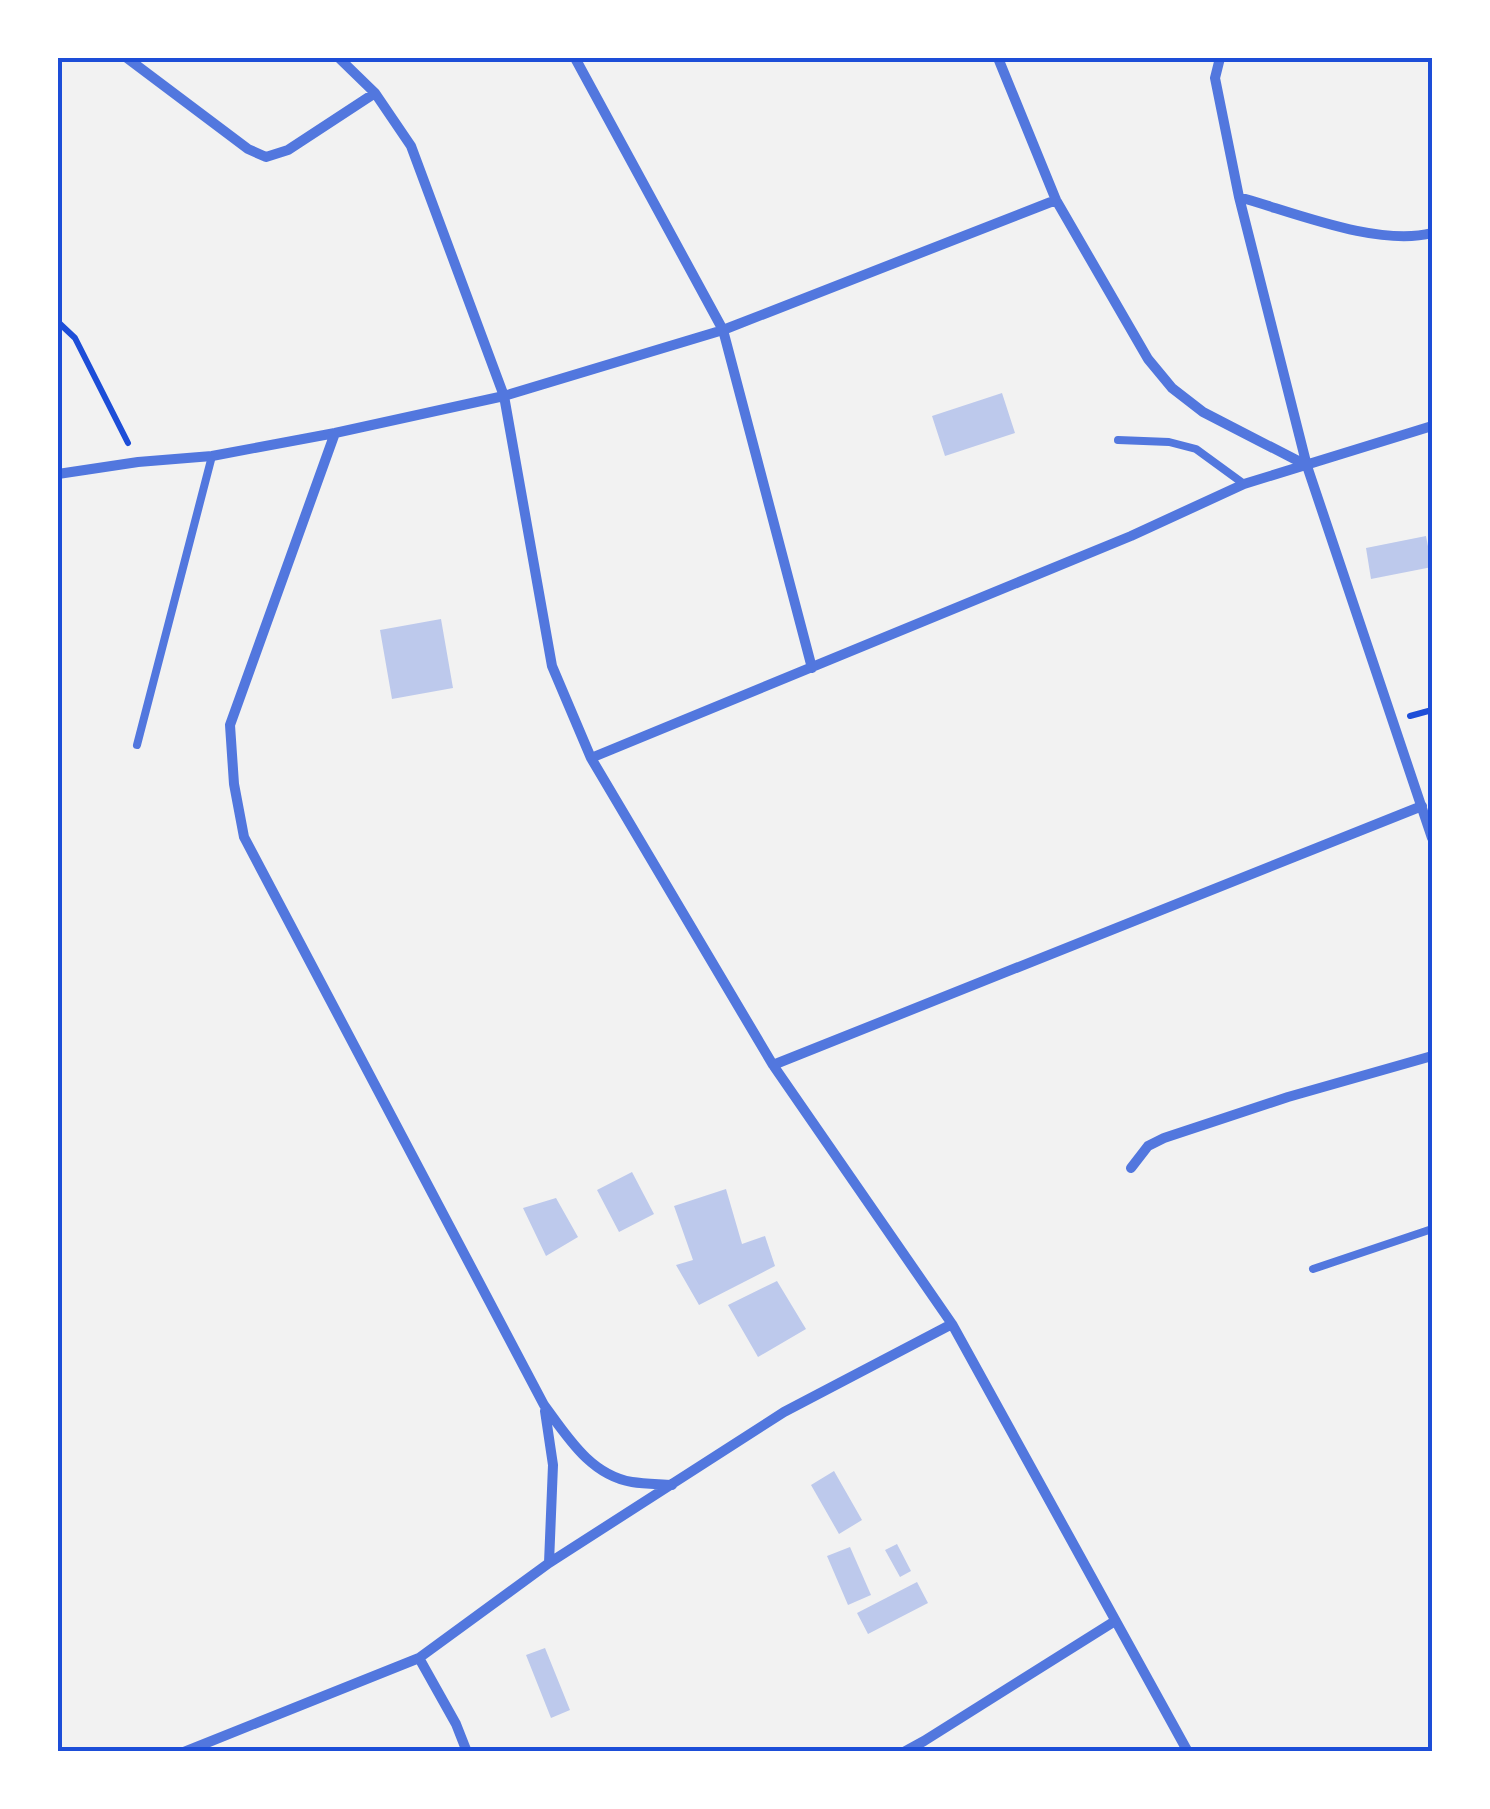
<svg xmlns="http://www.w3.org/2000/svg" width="1490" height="1809" font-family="'Roboto Condensed',sans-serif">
<rect width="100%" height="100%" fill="#f2f2f2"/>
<!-- building -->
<path fill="#bdc9ec" d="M1002 393 1015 433 945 456 932 416Z
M1426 536 1432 567 1371 579 1366 548Z
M441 619 453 688 392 699 380 630Z
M632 1172 654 1214 619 1232 597 1190Z
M726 1189 742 1244 765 1236 775 1266 699 1305 676 1265 693 1260 674 1206Z
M556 1198 578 1237 546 1256 523 1208Z
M777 1281 806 1329 758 1357 728 1305Z
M834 1471 862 1520 839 1534 811 1485Z
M897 1544 911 1571 900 1577 885 1550Z
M850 1547 871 1595 848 1605 827 1556Z
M917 1582 928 1603 868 1634 857 1613Z
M545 1648 570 1710 551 1718 526 1655Z"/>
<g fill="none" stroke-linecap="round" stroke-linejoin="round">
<!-- path -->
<path stroke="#1d4ed8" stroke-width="6" d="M58 322 75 338 128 443
M1410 716 1432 710"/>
<!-- service -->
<path stroke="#5277de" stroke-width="8" d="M1118 440 1169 442 1196 449 1244 484
M137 745 212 456
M1313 1269 1432 1229"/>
<!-- minor -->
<path stroke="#5277de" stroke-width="10" d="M127 58 248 149 266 157 288 150 375 93
M339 58 375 93 411 146 504 396 552 666 591 758 773 1065 952 1324 1188 1752
M575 58 723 330 812 668
M998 58 1056 200 1148 359 1172 388 1203 412 1306 465
M1220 58 1215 78 1239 197 1307 466 1432 838
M1239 197C1293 212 1378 247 1432 233
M335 433 230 725 234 784 244 837 544 1405C567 1436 590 1475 632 1482 645 1484 659 1484 672 1485
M58 474 138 462 212 456 335 433 504 396 723 330 1056 200
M591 758 1131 536 1244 484 1432 426
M773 1065 1422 806
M1131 1168 1148 1146 1164 1138 1288 1097 1432 1056
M545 1411 553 1465 549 1563
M419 1658 456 1724 467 1752
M184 1752 419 1658 549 1563 784 1412 952 1324
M904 1752 924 1741 1115 1621"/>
</g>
<!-- border -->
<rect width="1490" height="1809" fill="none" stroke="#ffffff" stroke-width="120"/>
<rect x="60" y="60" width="1370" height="1689" fill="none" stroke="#1d4ed8" stroke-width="4"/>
</svg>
